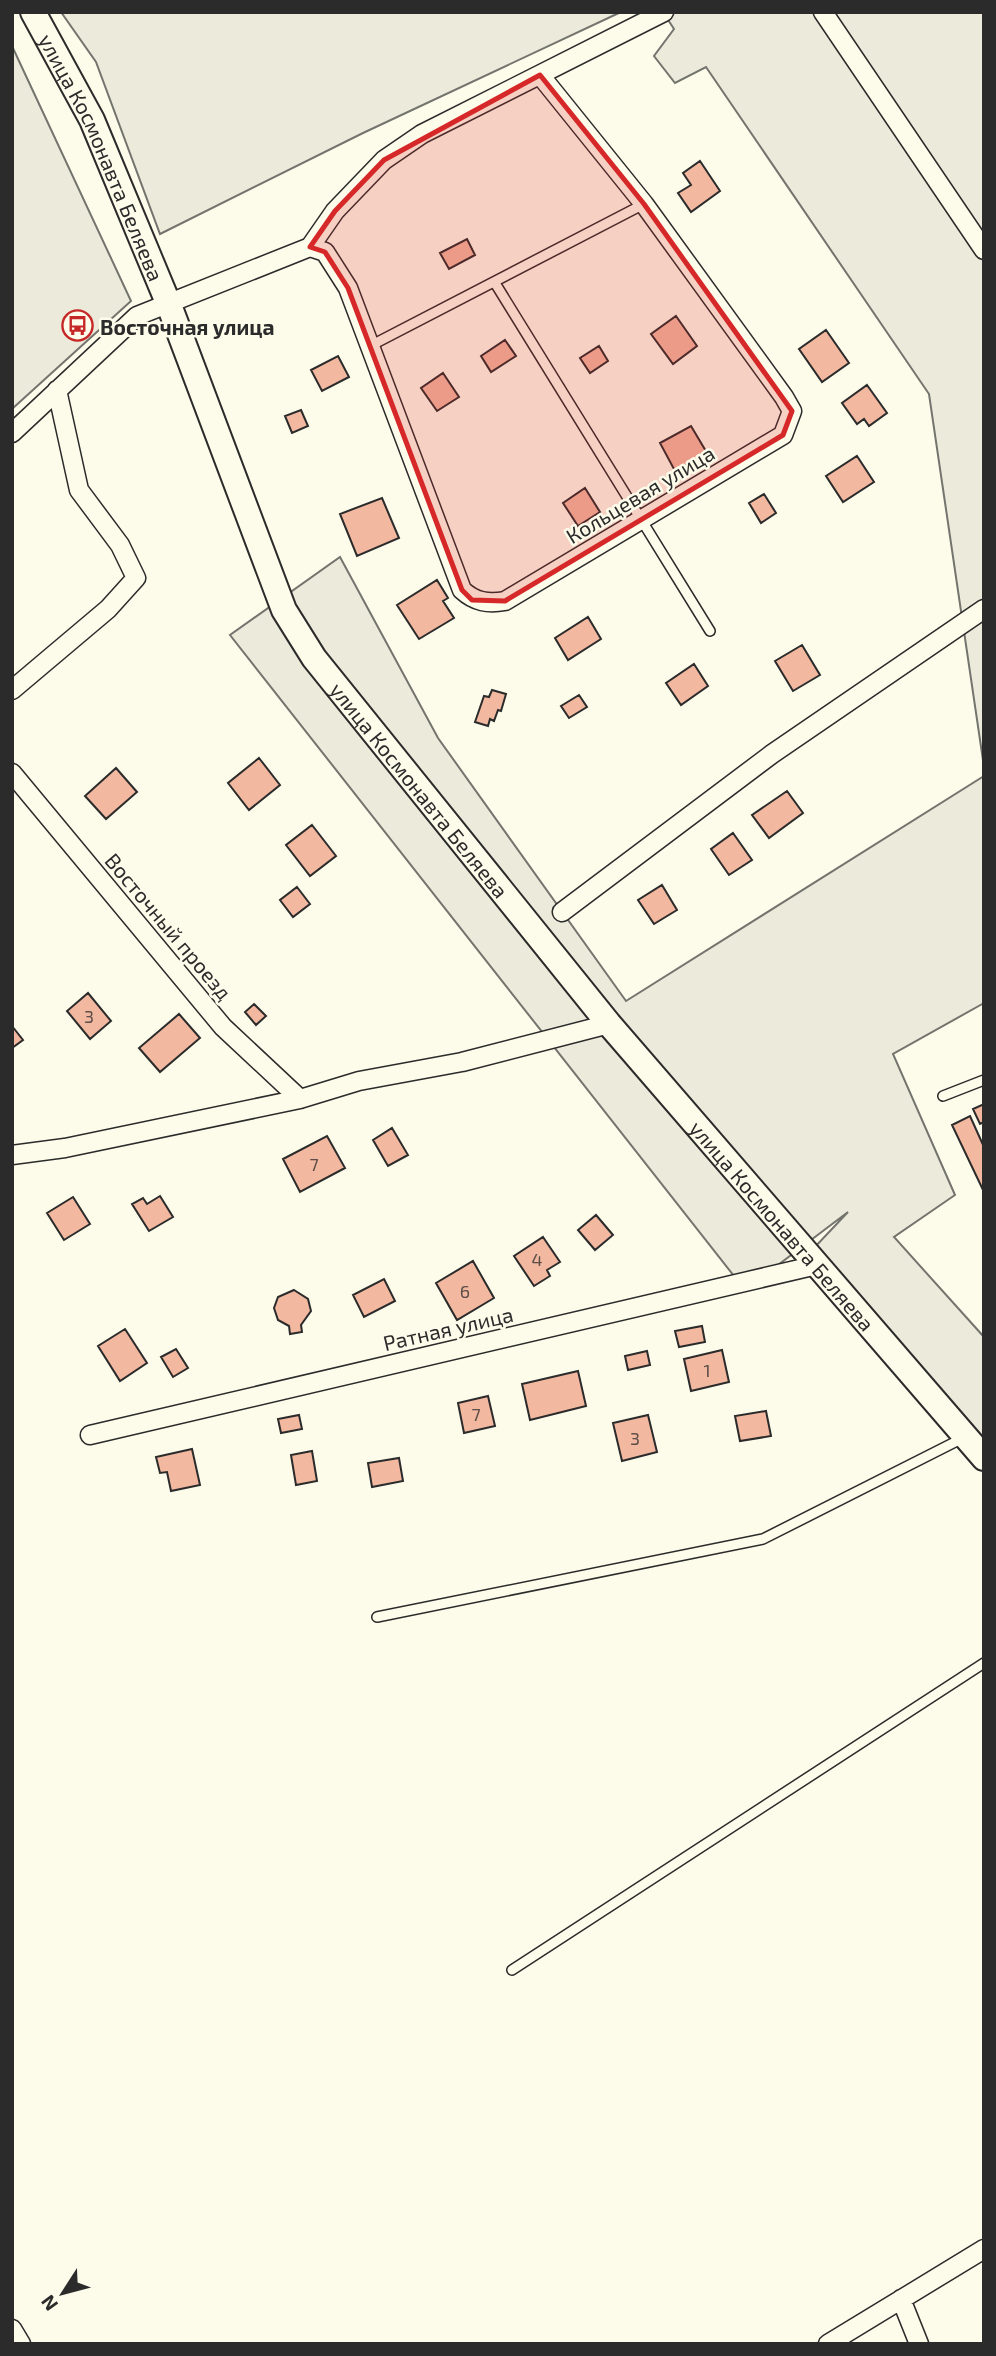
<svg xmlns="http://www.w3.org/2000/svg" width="996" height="2356" font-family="'Exo 2',sans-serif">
<rect width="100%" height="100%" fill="#fdfbea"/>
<!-- green -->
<path fill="#ecebdb" stroke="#74746e" stroke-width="2" d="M61 12H621L363 133 160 234 96 62Z
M663 12H984V767L929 394 706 67 675 83 654 56 674 29Z
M12 46 131 301 12 409Z
M340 557 438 738 626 1001 984 776V1003L893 1054 955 1195 894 1237 984 1337V1442L813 1249 848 1212 745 1290 230 635Z"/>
<!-- building -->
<path fill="#f2b8a0" stroke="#2b2b2b" stroke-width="2" d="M700 161 720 191 691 212 678 193 691 185 683 173Z
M467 239 475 255 449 269 440 253Z
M676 316 697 346 673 364 651 334Z
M826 330 849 363 822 382 799 349Z
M505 340 516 356 491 372 481 356Z
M599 346 608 361 590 373 580 358Z
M338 356 349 377 322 391 311 370Z
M443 373 459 397 437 411 421 388Z
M867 385 887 413 869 426 864 419 857 424 842 403Z
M301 410 308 426 292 433 285 416Z
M691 426 707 453 675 471 660 443Z
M857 456 874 482 843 502 826 476Z
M585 488 600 512 578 526 563 503Z
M764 494 776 513 761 523 749 503Z
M382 498 399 538 357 556 340 514Z
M437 580 448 598 443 601 454 618 419 639 397 605Z
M588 617 601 639 568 660 555 638Z
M802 645 820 675 793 691 775 661Z
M694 664 708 686 681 705 666 683Z
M492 690 506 694 501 711 498 710 494 721 490 719 488 726 475 722 484 696 489 697Z
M579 695 587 707 569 718 561 706Z
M259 758 280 785 249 810 228 783Z
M116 768 137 792 106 819 85 796Z
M787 791 803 813 769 838 752 815Z
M312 825 336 856 310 876 286 845Z
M733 833 752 860 729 875 711 849Z
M662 885 677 910 654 924 638 900Z
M297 887 310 904 293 917 280 900Z
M88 993 111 1021 90 1039 67 1011Z
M254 1004 266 1016 256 1025 245 1012Z
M179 1014 200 1038 160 1072 139 1048Z
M12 1026 23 1040 12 1048Z
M984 1104V1122L980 1124 973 1109Z
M970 1116 984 1147V1192L952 1125Z
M392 1128 408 1155 388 1166 373 1140Z
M327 1136 345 1168 300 1192 283 1159Z
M160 1196 173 1217 149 1231 132 1204 143 1198 147 1204Z
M73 1197 90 1224 64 1240 47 1213Z
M596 1215 613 1235 595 1250 578 1230Z
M543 1237 560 1262 547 1270 550 1276 534 1286 514 1256Z
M473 1261 494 1298 457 1320 436 1283Z
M384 1279 395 1301 364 1317 353 1295Z
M294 1290 308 1299 311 1311 301 1325 302 1332 290 1334 289 1326 278 1320 274 1308 278 1297Z
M702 1326 705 1342 679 1347 675 1331Z
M125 1329 147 1363 120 1381 98 1346Z
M176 1349 188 1368 173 1377 161 1357Z
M722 1350 729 1382 691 1391 684 1359Z
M647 1351 650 1365 628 1370 625 1356Z
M578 1371 586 1406 530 1420 522 1384Z
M488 1396 495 1426 464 1433 458 1403Z
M766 1411 771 1436 740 1441 735 1416Z
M299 1415 302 1429 281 1433 278 1419Z
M648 1415 657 1452 622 1461 613 1423Z
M192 1449 200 1485 171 1491 167 1472 160 1473 156 1457Z
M312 1451 317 1481 296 1485 291 1455Z
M399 1458 403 1481 372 1487 368 1463Z"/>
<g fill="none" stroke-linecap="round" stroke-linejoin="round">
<defs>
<path id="lane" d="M495 283 710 631
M370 346 644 204
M943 1096 984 1080
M377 1617 763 1539 963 1438
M512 1970 984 1663"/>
<path id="street" d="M823 12 984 250
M310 247 325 252 348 288 462 590C475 602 488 604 505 601L783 435 792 411 784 397 644 204 540 75
M12 433 137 316 310 247 335 211 384 160 422 134 664 12
M12 690 108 609 136 578 120 545 79 490 57 390
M12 773 223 1027 300 1099
M562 912 772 754 984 609
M12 1155 65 1148 300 1099 359 1081 462 1062 609 1024
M90 1435 817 1265
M901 2299 919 2344
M12 2329 21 2344
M828 2344 984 2249"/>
<g id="secondary">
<path id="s1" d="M33 12 92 120 169 305 284 610 314 658 609 1024 984 1458"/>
</g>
</defs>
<!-- lane casing -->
<use href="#lane" stroke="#2b2b2b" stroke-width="12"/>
<!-- street casing -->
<use href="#street" stroke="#2b2b2b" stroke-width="21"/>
<!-- secondary casing -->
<use href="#secondary" stroke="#2b2b2b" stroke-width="28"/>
<!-- lane -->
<use href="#lane" stroke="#fdfbea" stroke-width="9"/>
<!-- street -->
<use href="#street" stroke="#fdfbea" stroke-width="18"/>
<!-- secondary -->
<use href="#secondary" stroke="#fdfbea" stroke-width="24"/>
</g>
<!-- marked area -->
<path fill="#d62828" fill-opacity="0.2" stroke="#d62828" stroke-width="5" stroke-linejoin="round" d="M540 75 644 204 792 411 783 435 505 601 472 600 462 590 348 288 325 252 310 247 335 211 384 160Z"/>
<!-- icons -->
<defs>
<symbol id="bus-ring" viewBox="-11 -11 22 22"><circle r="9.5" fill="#fdfbea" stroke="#c62828" stroke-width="1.5"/><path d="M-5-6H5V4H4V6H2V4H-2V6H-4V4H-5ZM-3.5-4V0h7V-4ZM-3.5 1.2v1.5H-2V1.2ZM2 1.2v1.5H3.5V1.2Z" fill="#c62828"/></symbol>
</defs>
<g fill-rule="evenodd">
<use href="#bus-ring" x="60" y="308" width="35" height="35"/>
</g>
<g text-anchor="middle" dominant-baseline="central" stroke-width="5" stroke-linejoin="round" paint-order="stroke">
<!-- number labels -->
<g font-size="18" fill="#5d4e48">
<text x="89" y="1016">3</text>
<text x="314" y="1164">7</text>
<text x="537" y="1259">4</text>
<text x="465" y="1291">6</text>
<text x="707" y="1370">1</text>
<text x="476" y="1414">7</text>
<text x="635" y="1438">3</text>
</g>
<!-- street labels -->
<g font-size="21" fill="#2b2b2b" stroke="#fdfbea">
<text stroke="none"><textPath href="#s1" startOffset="161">улица Космонавта Беляева</textPath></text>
<text transform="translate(640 494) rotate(-31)">Кольцевая улица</text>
<text stroke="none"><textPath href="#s1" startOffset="875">улица Космонавта Беляева</textPath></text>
<text transform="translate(169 926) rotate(50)">Восточный проезд</text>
<text stroke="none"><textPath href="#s1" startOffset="1442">улица Космонавта Беляева</textPath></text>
<text transform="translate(448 1328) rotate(-13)">Ратная улица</text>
</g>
<!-- poi labels -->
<g font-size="21" font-weight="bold" fill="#2b2b2b" stroke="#fdfbea" text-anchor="start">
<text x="100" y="326">Восточная улица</text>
</g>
</g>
<!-- border -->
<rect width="996" height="2356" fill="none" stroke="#2b2b2b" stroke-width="28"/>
<!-- north arrow -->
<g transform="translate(63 2293) rotate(234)" stroke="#fdfbea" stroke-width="5" paint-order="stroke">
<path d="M0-5L12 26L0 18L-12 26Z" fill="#2b2b2b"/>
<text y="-10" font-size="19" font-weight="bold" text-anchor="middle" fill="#2b2b2b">N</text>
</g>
</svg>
